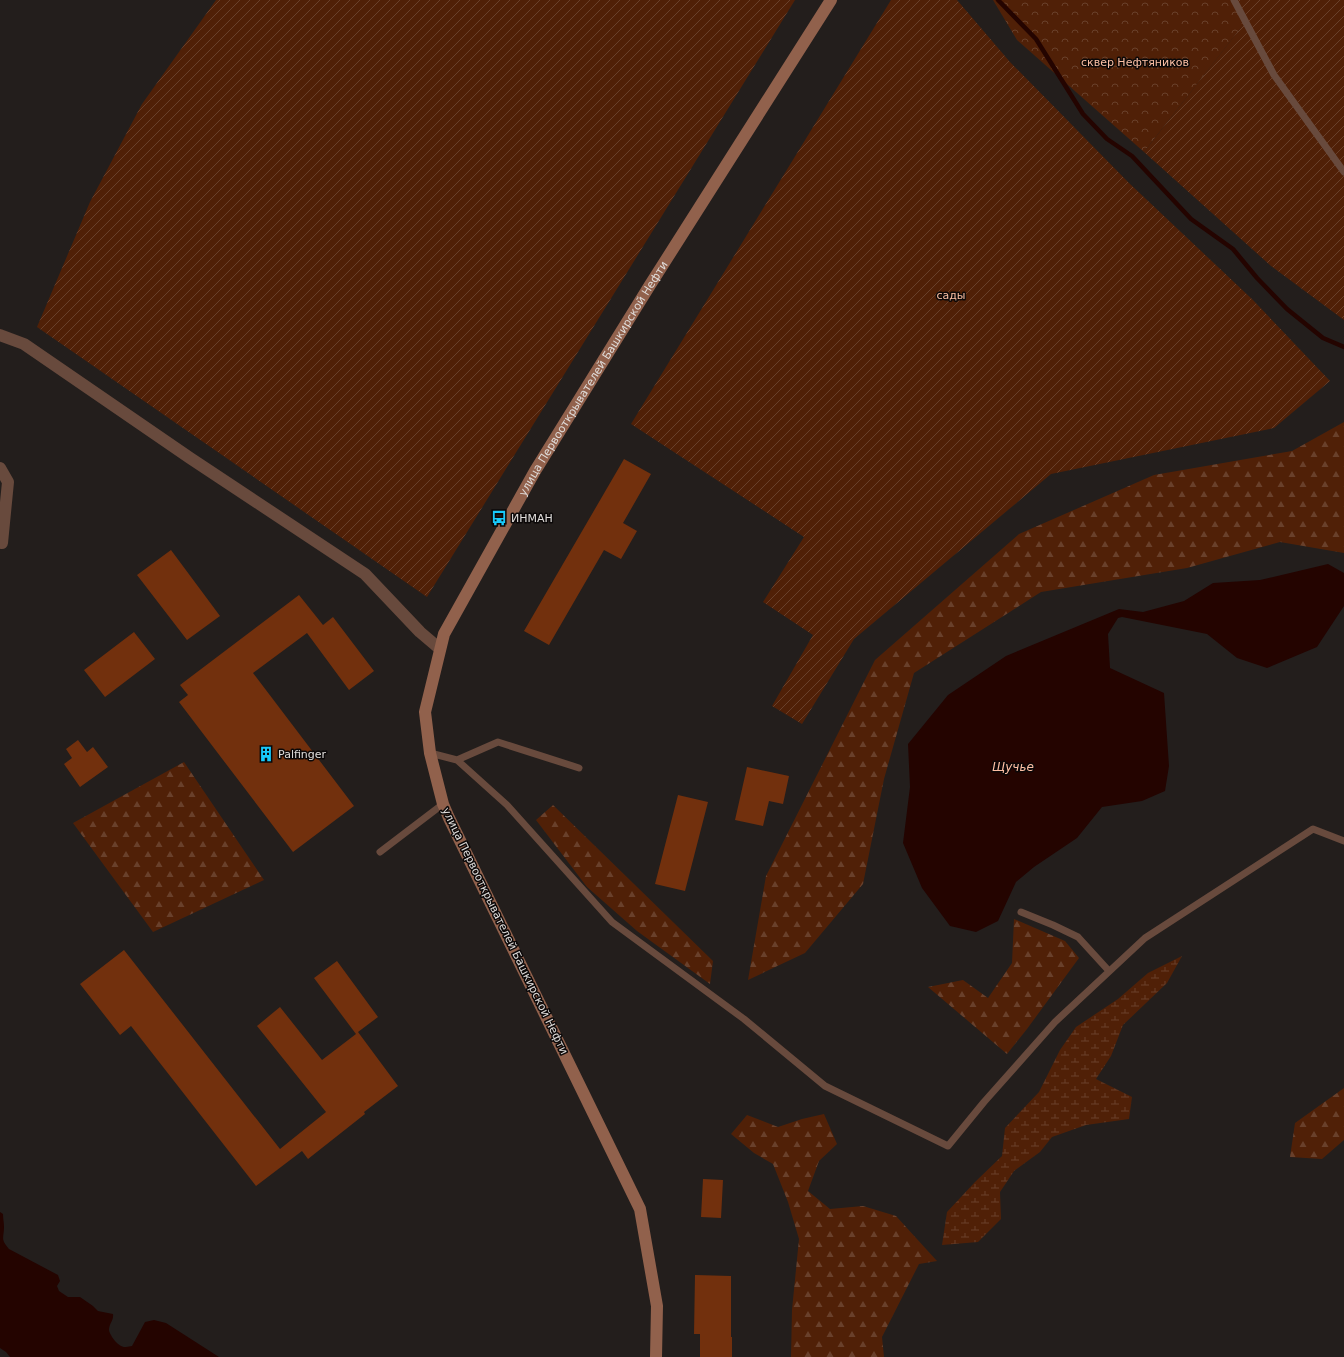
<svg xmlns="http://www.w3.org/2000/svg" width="1344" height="1357" font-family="'DejaVu Sans',sans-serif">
<defs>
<pattern id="forest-firs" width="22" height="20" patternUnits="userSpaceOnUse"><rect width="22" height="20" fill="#502007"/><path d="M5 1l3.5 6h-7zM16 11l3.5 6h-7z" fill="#69402b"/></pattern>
<pattern id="wetland-marsh" width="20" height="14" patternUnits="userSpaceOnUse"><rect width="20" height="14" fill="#502007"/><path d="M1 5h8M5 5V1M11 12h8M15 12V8" fill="none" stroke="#69402b"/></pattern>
<pattern id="park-crowns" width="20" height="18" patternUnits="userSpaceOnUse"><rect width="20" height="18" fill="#502007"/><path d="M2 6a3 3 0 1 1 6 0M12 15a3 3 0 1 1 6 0" fill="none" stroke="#69402b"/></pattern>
<pattern id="garden-furrows" width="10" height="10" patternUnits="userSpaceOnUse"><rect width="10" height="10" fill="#502007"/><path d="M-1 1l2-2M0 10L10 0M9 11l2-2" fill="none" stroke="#69402b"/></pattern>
</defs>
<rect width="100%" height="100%" fill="#231e1c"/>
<!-- forest -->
<path fill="url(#forest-firs)" d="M1344 422V553L1280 542 1187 568 1041 592 914 673 884 779 863 884 805 953 748 980 766 876 875 660 1019 534 1154 475 1292 451Z
M184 762 264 880 153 932 73 823Z
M553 805 713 961 710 984 637 931 587 887 536 820Z
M1014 919 1065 941 1079 958 1027 1029 1007 1054 928 987 963 980 988 998 1012 963Z
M1344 1088V1140L1322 1159 1290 1157 1295 1123Z
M824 1114 837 1144 819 1161 808 1191 830 1209 863 1206 896 1216 937 1261 919 1264 882 1337 884 1357H791L792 1310 799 1239 788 1202 773 1164 754 1153 731 1134 747 1115 778 1127 802 1119Z"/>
<!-- wetland -->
<path fill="url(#wetland-marsh)" d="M1182 956 1167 983 1123 1025 1111 1056 1096 1079 1132 1097 1129 1119 1086 1125 1052 1137 1040 1152 1014 1171 1000 1192 1001 1219 978 1242 942 1245 947 1212 975 1182 1002 1156 1005 1128 1039 1092 1060 1050 1076 1027 1118 999 1148 973Z"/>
<!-- park -->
<path fill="url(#park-crowns)" d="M993 0H1235L1247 20 1144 152 1017 40Z"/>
<!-- garden -->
<path fill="url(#garden-furrows)" d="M216 0H795L427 597 37 327 90 202 142 104Z
M891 0H957L1010 62 1129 183 1253 300 1330 381 1274 428 1051 474 854 639 802 724 772 706 813 635 763 602 804 537 631 424Z
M1235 0H1344V320L1271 266 1144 152 1246 21Z"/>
<!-- water -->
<path fill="#240400" d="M1328 564 1344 573V606L1317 647 1267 668 1237 658 1207 634 1122 617 1118 618 1108 634 1110 668 1164 693 1169 766 1165 791 1142 801 1102 807 1077 838 1034 867 1016 882 998 921 976 932 950 926 922 888 903 843 910 787 908 744 948 695 1006 656 1119 609 1143 612 1184 601 1213 583 1260 580Z
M0 1212 3 1214C3 1218 4 1223 4 1227 4 1238 0 1239 9 1249L58 1275 60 1281 57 1286 59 1291 68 1297H80L93 1306 98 1311 113 1314C114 1320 109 1324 109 1330 110 1336 119 1348 126 1347 128 1347 130 1346 132 1346L145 1322 154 1320 166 1323 219 1357H10L6 1352 0 1348Z"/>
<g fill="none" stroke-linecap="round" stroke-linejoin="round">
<!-- stream -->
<path stroke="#240400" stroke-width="4.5" d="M998 0 1036 39 1083 114 1107 139 1132 156 1191 219 1233 249 1257 278 1287 309 1323 338 1344 347"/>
</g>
<!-- building -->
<path fill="#72300d" d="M624 459 651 474 623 523 637 531 621 559 604 550 549 645 524 631Z
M171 550 220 616 187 640 137 575Z
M299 595 323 625 333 617 374 671 349 690 307 633 253 673 354 806 293 852 179 702 188 695 180 685Z
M134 632 155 659 105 697 84 670Z
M78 740 87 752 93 747 108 767 80 787 64 764 72 758 66 749Z
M747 767 789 776 783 804 769 801 763 826 735 820Z
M678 795 708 802 685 891 655 884Z
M124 950 280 1149 326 1112 257 1026 280 1007 322 1060 356 1034 314 978 337 961 378 1017 358 1032 398 1086 364 1112 365 1114 308 1159 302 1151 256 1186 131 1026 120 1035 80 984Z
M703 1179 723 1180 721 1218 701 1217Z
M695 1275 731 1276V1337H732V1357H700V1334H694Z"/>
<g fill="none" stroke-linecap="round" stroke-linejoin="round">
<!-- lane -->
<path stroke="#684a3d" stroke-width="7" d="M1234 0 1274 75 1344 172
M430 753 457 760 507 805 612 922 744 1019 825 1086 948 1146 984 1102 1055 1022 1145 938 1313 829 1344 841
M457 760 498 742 579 768
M380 852 443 804
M1021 912 1053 925 1078 937 1109 971"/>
<!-- street -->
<path stroke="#684a3d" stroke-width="12" d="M0 335 24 344 190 458 365 574 420 632 440 649
M0 468 8 482 2 543"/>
<!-- secondary -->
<path stroke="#91614c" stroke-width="12" id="s1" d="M656 1357 657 1306 640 1209 449 818 443 804 430 753 425 712 444 634 535 471 650 285 831 0"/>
</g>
<!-- icons -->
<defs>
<symbol id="bus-bare" viewBox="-9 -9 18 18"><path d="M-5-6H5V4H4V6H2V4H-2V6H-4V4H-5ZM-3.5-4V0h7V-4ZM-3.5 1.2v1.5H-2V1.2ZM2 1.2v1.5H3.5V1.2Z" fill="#18cafc" stroke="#0b0808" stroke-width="2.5" paint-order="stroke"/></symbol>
<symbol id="building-bare" viewBox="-9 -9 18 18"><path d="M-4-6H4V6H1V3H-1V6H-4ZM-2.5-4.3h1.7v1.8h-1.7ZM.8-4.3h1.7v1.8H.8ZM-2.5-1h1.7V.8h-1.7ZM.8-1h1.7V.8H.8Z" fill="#18cafc" stroke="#0b0808" stroke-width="2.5" paint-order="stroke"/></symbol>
</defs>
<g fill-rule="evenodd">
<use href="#bus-bare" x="488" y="507" width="22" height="22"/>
<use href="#building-bare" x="255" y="743" width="22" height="22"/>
</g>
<g text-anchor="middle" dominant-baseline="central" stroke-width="3" stroke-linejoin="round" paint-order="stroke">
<!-- park labels -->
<g font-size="11" fill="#fdc0a5" stroke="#0b0808">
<text x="1135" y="62">сквер Нефтяников</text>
<text x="951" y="295">сады</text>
</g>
<!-- street labels -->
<g font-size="11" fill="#e0dddb" stroke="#0b0808">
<text stroke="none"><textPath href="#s1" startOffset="1070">улица Первооткрывателей Башкирской Нефти</textPath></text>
<text transform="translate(505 931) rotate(64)">улица Первооткрывателей Башкирской Нефти</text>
</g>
<!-- poi labels -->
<g font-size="11" fill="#e0dddb" stroke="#0b0808" text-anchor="start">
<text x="511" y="518">ИНМАН</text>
<text x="278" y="754">Palfinger</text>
</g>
<!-- water labels -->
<g font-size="12" font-style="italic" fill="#fdbfa4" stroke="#0b0808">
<text x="1013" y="767">Щучье</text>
</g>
</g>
</svg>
